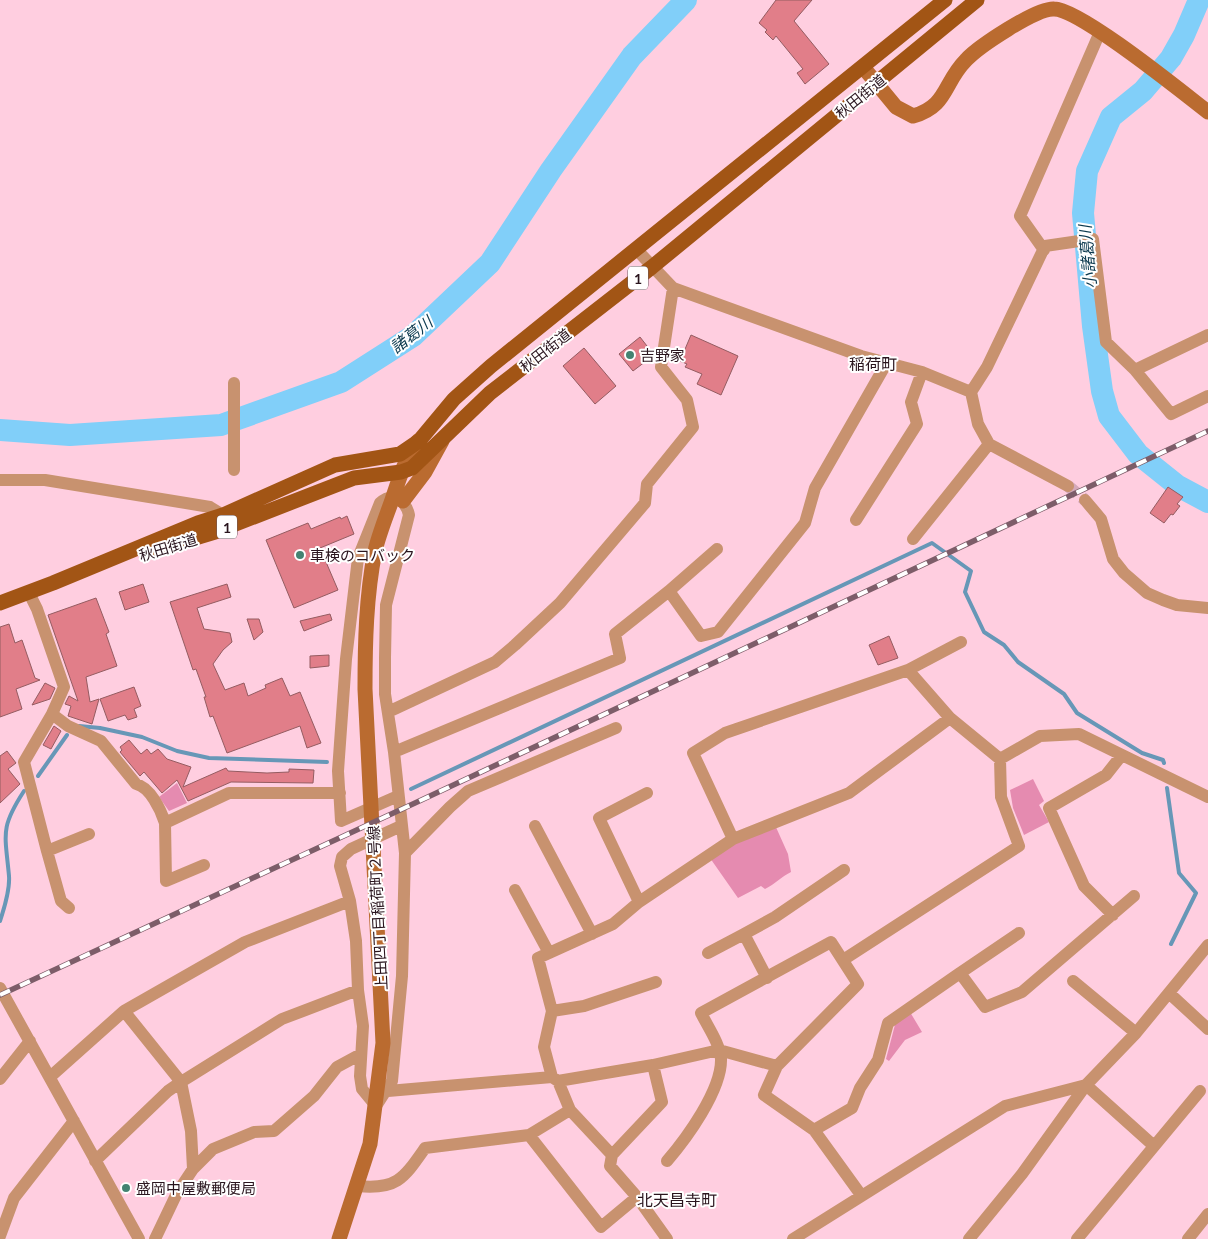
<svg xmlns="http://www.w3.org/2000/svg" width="1208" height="1239" font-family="Lato,'Noto Sans JP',sans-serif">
<rect width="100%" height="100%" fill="#ffcee0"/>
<!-- green -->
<path fill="#e58bb0" d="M1033 779 1044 801 1039 805 1049 822 1024 835 1013 808 1010 790Z
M177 783 187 803 169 811 159 797Z
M775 825 788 854 791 872C781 877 775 884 765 889L761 886 738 898 710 858 734 841Z
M910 1012 922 1032 905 1040 889 1061 886 1059 896 1021Z"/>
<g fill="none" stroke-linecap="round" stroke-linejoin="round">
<!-- stream -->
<path stroke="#6797b7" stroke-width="4" d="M79 726 100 728 142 737 177 751 209 758 327 762
M38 776 67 735
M1167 788 1179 873 1196 893 1171 944
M411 789 932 543 971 571 965 592 984 632 1004 645 1018 662 1064 694 1077 713 1142 753 1163 760 1164 763
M0 921C4 909 10 889 9 876 5 833 0 828 24 791"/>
<!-- river -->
<path stroke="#81cff9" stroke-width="22" d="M1199 0 1184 35 1171 58 1143 91 1111 117 1087 171 1083 213 1093 326 1102 391 1109 416 1138 454 1178 486 1208 502
M0 430 70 435 221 425 341 382 413 336 490 263 551 170 632 56 686 0"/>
</g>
<!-- building -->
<path fill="#e17e89" stroke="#945c61" d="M776 0H812L794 21 829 64 805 84 797 73 803 69 776 36 773 40 765 32 767 30 759 23Z
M691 335 738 356 721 395 697 384 702 374 685 367 687 364 680 361Z
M640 337 654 355 633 371 619 354Z
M584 348 616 386 595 404 563 366Z
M1168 487 1183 497 1177 504 1180 506 1173 515 1171 514 1164 523 1150 513Z
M347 516 354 534 320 548 338 590 294 608 266 540 308 523 311 529 340 517 341 519Z
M143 584 149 602 125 610 119 592Z
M227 584 231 597 197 608 204 629 230 633 232 642 223 650 213 664 225 690 244 683 248 696 266 688 265 685 282 678 290 696 300 692 321 743 307 748 300 726 227 753 213 716 210 717 204 697H206L196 669 193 670 170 602Z
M96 598 109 632 106 634 117 666 86 677 90 702 99 699 92 724 68 716 71 706 65 704 69 696 78 701 48 615Z
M330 614 332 620 304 631 300 621Z
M247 619H259L263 632 254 640Z
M9 624 15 643 22 640 35 678 40 680 16 689 22 709 0 717V627Z
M889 636 898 658 878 665 869 645Z
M329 655V666L310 668V656Z
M45 683 55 688 50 699 32 705Z
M134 687 141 706 134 709 137 717 128 720 125 715 108 721 100 699Z
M54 726 61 731 51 749 43 745Z
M129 740 141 754 147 749 151 754 158 749 167 759 191 767 183 787 226 768 228 771 267 773 289 772V769L314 770 313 783 231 782 188 801 177 780 162 793 144 772 140 776 120 752 122 750 120 747Z
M7 751 16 763 8 769 20 784 0 803V756Z"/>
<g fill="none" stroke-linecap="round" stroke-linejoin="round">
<!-- street-tunnel -->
<path stroke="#d4a9b9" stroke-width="12" stroke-dasharray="12 6" stroke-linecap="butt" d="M1068 486 1085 500"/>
<!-- street -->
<path stroke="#c8926f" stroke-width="12" d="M637 250 673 288 861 356 922 372 971 392
M1044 250 1020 216 1100 32
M1135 370 1208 335
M234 470V383
M0 480H45L210 507 223 515
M1068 486 989 444 978 424 971 392 987 367 1045 246 1093 239 1106 342 1135 370 1171 414 1208 396
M1085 500 1101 519 1113 559 1124 573 1147 593 1163 600 1177 605 1208 608
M856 520 917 424 911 402 922 372
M913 539 989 444
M669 591 717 549
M29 593 37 609 64 687 52 714
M908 670 961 642
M388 712 495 662 515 645 560 603 645 503 647 484 693 427 687 400 661 367 673 288
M394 752 620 658 615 634 669 591 701 636 718 632 805 523 815 488 886 364
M398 796 341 821 338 771 346 659 358 558 380 503C393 491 406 501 409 515L386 605 385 658V694L394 752 405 853 402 976 392 1081 376 1106 362 1089 360 1076 363 1026 358 990 356 941 350 901 340 866 342 857 351 849 401 826
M535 826 592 934
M89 834 47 851 24 762 52 714 68 726 101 741 136 784C150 787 161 810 165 823
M733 839 849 793 950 718
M47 851 61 901 69 908
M405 853 450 807 468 791 616 728
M204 865 166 881 165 823 229 793H340
M515 890 549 953
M639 902 599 818 647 793
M1113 915 1084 886 1049 808 1106 775 1121 756
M1019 933 960 973 985 1007 1022 992 1134 896
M708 953 744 934
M843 960 1019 846 1001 797 1000 759
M767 978 744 934 775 917 844 870
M1073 981 1136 1033
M0 988 139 1239
M1170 994 1208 1029
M124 1011 245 942 350 901
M552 1011 584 1006 656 982
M50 1077 124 1011 181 1082 191 1131 193 1169
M0 1079 30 1041
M558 1081 653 1065 719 1050 777 1066
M1086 1085 1154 1146
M388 1091 552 1077
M529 1135 601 1227 637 1197
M612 1155 662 1102 653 1065
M95 1161 168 1091 181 1082 282 1019 358 990
M667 1161C686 1139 722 1090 721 1059 720 1044 708 1027 701 1013L831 942 858 984 777 1066 764 1095 814 1130
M358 1186C397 1190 404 1178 425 1148L529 1135 570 1110
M861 1195 814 1130 852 1108 860 1088 878 1060 888 1023 960 973
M0 1236 14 1198 74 1121
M155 1239 177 1193 193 1169 213 1149 254 1132 274 1131 314 1096 337 1067 361 1054
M667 1239 637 1197 610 1166 612 1155 570 1110 558 1081 552 1077 544 1047 552 1011 538 958 613 924 639 902 733 839 693 753 725 733 908 670 950 718 1000 759 1040 736 1079 734 1208 797
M793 1239 1005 1106 1086 1085
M969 1239 1022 1174 1086 1085 1136 1033 1208 945
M1077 1239 1200 1091
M1188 1239 1208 1214"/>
<!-- secondary -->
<path stroke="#ba6b30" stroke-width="15" d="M863 67 896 107 913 116C948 106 943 83 966 60 978 47 1036 8 1054 9 1080 9 1182 92 1208 112
M403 501 425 472 442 441
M339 1239 370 1144 383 1043 365 689C365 644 366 596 375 551 379 534 386 517 392 500 399 479 405 459 418 441"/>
<!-- primary -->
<path stroke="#a25515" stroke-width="15" d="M152 551 215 532 354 478 401 472 412 468 490 393 652 267 977 0
M0 603 53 583 198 523 223 515 335 465 400 454 419 441 454 399 491 366 945 0"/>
<defs>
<path id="rail" d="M0 995 415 803 1208 431"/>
</defs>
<!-- rail casing -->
<use href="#rail" stroke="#7d5d69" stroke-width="5.5"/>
<!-- rail -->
<use href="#rail" stroke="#fff" stroke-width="4" stroke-dasharray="11" stroke-linecap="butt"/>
</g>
<!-- markers -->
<g fill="#438372" stroke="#fff" stroke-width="2">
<circle cx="630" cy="355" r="5"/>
<circle cx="300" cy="555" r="5"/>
<circle cx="126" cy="1188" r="5"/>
</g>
<g text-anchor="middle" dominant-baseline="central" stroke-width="4" stroke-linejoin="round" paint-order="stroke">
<!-- shield labels -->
<g fill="#fff" stroke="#6a5b62" stroke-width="1">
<rect x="628" y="266.5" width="20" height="23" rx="4"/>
<rect x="217" y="515.5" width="20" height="23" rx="4"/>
</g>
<g font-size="14" font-weight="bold" fill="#2a151e">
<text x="638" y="278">1</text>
<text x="227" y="527">1</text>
</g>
<!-- street labels -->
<g font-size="15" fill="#2a151e" stroke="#fff">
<text transform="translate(860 96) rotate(-39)">秋田街道</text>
<text transform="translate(545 350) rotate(-38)">秋田街道</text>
<text transform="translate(168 547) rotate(-17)">秋田街道</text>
<text transform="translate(377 908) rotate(-93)">上田四丁目稲荷町２号線</text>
</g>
<!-- poi labels -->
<g font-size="15" fill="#2a151e" stroke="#fff" text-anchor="start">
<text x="640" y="355">吉野家</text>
<text x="310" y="555">車検のコバック</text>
<text x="136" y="1188">盛岡中屋敷郵便局</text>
</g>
<!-- water labels -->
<g font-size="16" font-style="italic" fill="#0c3a4f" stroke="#fff">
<text transform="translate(1087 257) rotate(-95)">小諸葛川</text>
<text transform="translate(411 334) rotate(-38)">諸葛川</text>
</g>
<!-- neighbourhood labels -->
<g font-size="16" fill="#2a151e" stroke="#fff">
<text x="873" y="363">稲荷町</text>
<text x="677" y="1199">北天昌寺町</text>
</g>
</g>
</svg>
